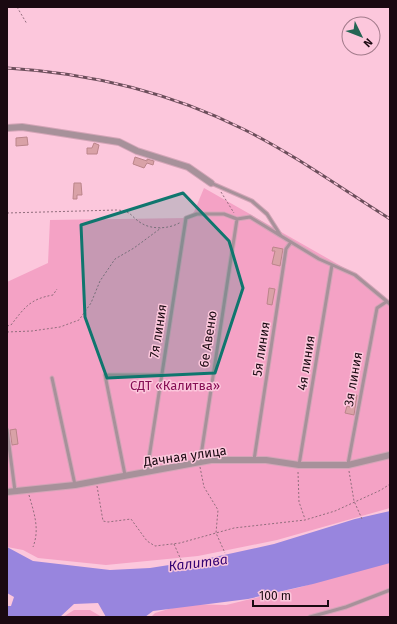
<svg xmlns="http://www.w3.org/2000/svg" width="397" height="624" font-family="'Fira Sans',sans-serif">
<rect width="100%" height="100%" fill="#fcc7dc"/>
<!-- green -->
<path fill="#f4a2c5" d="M204 188 362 278 390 304V508L277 540 198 556 106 565 38 558 23 550 7 547V282L48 263 50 220 186 218 194 212Z
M390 560V617H151L155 613 186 604 226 605 301 587Z
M74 610H90L102 617H63Z"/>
<!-- water -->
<path fill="#9885de" d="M390 511V563L313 584 248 599 153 611 145 617H106L98 603 74 604 60 617H7V606H11L14 597 7 593V547L33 561 110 570 150 568 201 560 274 544 355 519Z"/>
<!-- building -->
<path fill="#d9a2a7" stroke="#bb858a" d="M27 137 28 145 16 146V138Z
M94 143 99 145 97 154H87V148H92Z
M135 157 147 161V159L154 161 153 165 147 163 144 168 133 164Z
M74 183H81L82 195H77V199H73Z
M273 247 283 249 280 266 272 264 275 251H272Z
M269 288 275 289 272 305 267 304Z
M352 394 357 395 354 415 345 413 347 406 350 407Z
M16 429 18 444 12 445 10 430Z"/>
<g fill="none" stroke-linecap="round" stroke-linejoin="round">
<defs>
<path id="service" d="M211 183 252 201 267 214 281 236 319 259 355 275 390 304
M52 378 75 485
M7 430 15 491
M254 460 286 249 291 242
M200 462 237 219
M348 464 377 308 386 302
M299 465 332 265
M147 471 186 218 197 214H224L237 219 250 217 281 236
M125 475 105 375H162
M310 617 346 607 390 590"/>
<path id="minor" d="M7 128 22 127 42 130 119 142 137 151 188 167 211 183
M7 492 75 485 211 460H266L299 465H348L390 455"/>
</defs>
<!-- service casing -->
<use href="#service" stroke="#d3a5b7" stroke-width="5"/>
<!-- minor casing -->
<use href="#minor" stroke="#d3a5b7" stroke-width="8"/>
<!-- path -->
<path stroke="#916d7c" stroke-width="1" stroke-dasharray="2 2" stroke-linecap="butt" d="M17 7 27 24
M221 192 234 213
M7 213 117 210C132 211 130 216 141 223 152 230 170 229 181 222
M7 326 11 325C25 307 30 299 53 295L57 289
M7 332 32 331 60 327 79 320 91 303 100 281 115 259 134 248 161 228
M200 467 204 487 218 510 216 533 225 553
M349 471 354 501 362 519
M298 472 299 502 305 519
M97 486 103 521 108 522 131 519 147 541 155 546 180 543 234 528 305 520 335 511 381 490 390 484
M29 495C34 513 40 529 33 547
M174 544 181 560"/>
<!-- service -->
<use href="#service" stroke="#a7919a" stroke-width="3"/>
<!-- minor -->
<use href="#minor" stroke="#a7919a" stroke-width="6"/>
<defs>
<path id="rail" d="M7 68C89 73 169 92 243 129 294 154 342 189 390 219"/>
</defs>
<!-- rail casing -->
<use href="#rail" stroke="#6c4e5b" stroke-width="3"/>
<!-- rail -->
<use href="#rail" stroke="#fcc7dc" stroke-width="1.5" stroke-dasharray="4.5" stroke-linecap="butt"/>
</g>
<!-- marked area -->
<path fill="#0f766e" fill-opacity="0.2" stroke="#0f766e" stroke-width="3" stroke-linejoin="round" d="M183 193 229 241 243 288 215 373 107 378 85 317 81 225Z"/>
<g text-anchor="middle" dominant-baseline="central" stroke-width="3" stroke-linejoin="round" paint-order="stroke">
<!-- street labels -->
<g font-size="13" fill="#1a0911" stroke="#fcc7dc">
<text transform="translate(158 331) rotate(-81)">7я линия</text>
<text transform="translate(208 339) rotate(-81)">6е Авеню</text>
<text transform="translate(261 349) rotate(-81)">5я линия</text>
<text transform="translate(306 363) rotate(-81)">4я линия</text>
<text transform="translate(353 379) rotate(-80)">3я линия</text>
<text transform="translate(185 456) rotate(-8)">Дачная улица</text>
</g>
<!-- park labels -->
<g font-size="13" fill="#860f54" stroke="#fcc7dc">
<text x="175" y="385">СДТ «Калитва»</text>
</g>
<!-- water labels -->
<g font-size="14" font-style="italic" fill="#340373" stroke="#fcc7dc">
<text transform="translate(198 563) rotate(-7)">Калитва</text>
</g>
</g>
<!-- border -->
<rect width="397" height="624" fill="none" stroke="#1a0911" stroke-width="16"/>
<!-- north arrow -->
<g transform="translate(361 36) rotate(133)"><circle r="19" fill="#fcc7dc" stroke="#a27b8b"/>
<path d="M0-3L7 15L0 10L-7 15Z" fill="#246554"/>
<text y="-6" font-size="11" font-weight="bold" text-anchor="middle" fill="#1a0911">N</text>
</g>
<!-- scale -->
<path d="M253 600v6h75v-6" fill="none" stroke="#1a0911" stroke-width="2"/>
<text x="259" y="600" font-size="12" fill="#1a0911" stroke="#fcc7dc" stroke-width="3" paint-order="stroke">100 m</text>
</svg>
